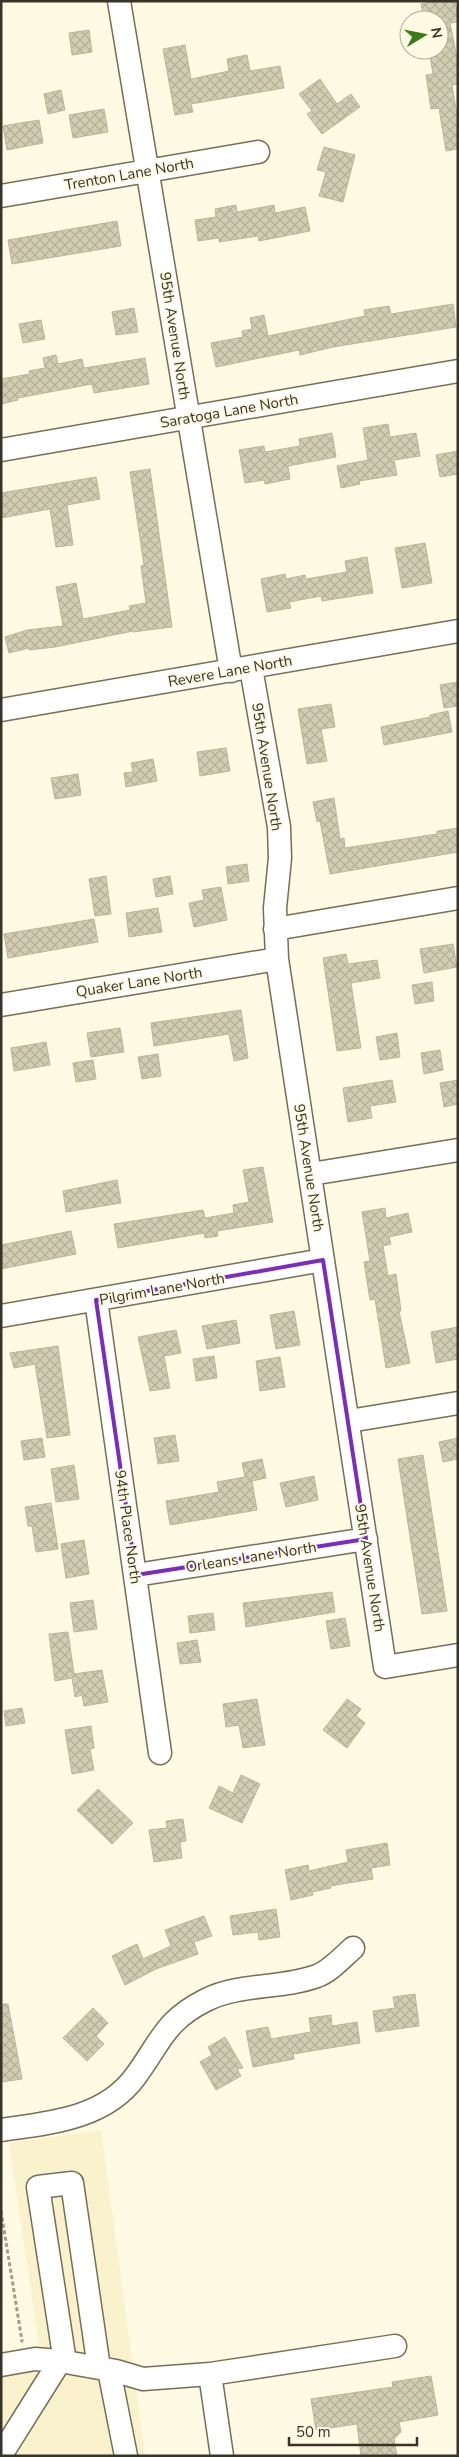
<svg xmlns="http://www.w3.org/2000/svg" width="459" height="2457" font-family="'Nunito Sans',sans-serif">
<defs>
<pattern id="building-cross-hatch" width="8" height="8" patternUnits="userSpaceOnUse" patternTransform="scale(1.25)"><rect width="8" height="8" fill="#d2cdb1"/><path d="M0 0l8 8M0 8l8-8" fill="none" stroke="#b5b198"/></pattern>
</defs>
<rect width="100%" height="100%" fill="#fefae3"/>
<!-- built -->
<path fill="#f9f2cd" d="M101 2130 145 2456H1V2358L40 2351 9 2143Z"/>
<!-- building -->
<path fill="url(#building-cross-hatch)" stroke="#bcb69b" d="M438 1H455L458 17V22L450 23 458 63V84L452 85 458 121V149L446 151 439 108 431 109 426 75 433 74 429 50H439V20H424L421 4Z
M89 30 92 52 72 55 69 33Z
M185 45 191 79 229 71 227 59 247 55 250 71 280 66 284 88 191 104 193 112 175 115 163 49Z
M320 79 337 104 351 94 360 107 322 134 307 114 312 111 299 94Z
M61 90 65 110 48 114 44 94Z
M104 109 108 132 73 138 69 115Z
M39 120 43 143 7 150 3 126Z
M324 147 355 155 343 202 319 196 326 172 317 170Z
M236 205 237 212 274 205 275 213 305 207 310 231 259 241 258 236 219 242V238L198 241 195 220 216 217 215 209Z
M117 221 121 246 12 264 8 240Z
M453 304 456 327 333 347 300 355 299 350 216 367 211 343 243 337 242 331 252 329 250 318 264 315 268 336 365 316 364 310 389 306 391 314Z
M134 308 138 332 116 335 112 312Z
M41 320 45 339 23 343 19 324Z
M56 355 58 364 82 359 84 368 145 358 149 384 94 393 92 384 18 398V400L1 404V379L30 374 29 371 45 368 43 358Z
M388 424 390 437 416 433 420 456 394 460 397 475 359 481 360 484 341 488 337 466 368 460 363 428Z
M332 433 336 457 288 466 290 479 265 484 264 480 245 483 239 450 264 446 265 452 300 446 299 439Z
M458 451V474L440 477 436 455Z
M150 469 172 627 133 632V631L55 647 29 650V648L9 653 5 637 27 630 63 626 56 587 76 583 83 619 130 610 129 606 146 603 141 566 144 565 130 472Z
M96 477 100 499 67 505 73 545 56 547 50 509 1 518V493Z
M425 543 432 583 402 588 395 548Z
M367 557 373 593 322 601 321 596 289 602 291 608 267 612 261 579 285 574 286 579 305 575 306 579 347 572 345 561Z
M458 682V706L444 708 440 685Z
M331 704 335 727 321 729 327 761 307 764 298 709Z
M448 711 452 732 384 745 381 727 430 717V715Z
M226 748 230 771 200 776 197 752Z
M153 759 157 781 126 787 124 773 133 772 131 763Z
M78 774 81 795 55 799 51 778Z
M334 798 340 839 344 838 345 848 437 834V831L458 828V852L330 874 320 821 317 822 313 802Z
M247 864 249 881 228 884 226 867Z
M106 876 111 914 95 916 89 879Z
M170 876 173 894 156 897 153 879Z
M221 887 227 920 194 927 189 903 204 900 202 890Z
M158 908 162 932 129 937 126 913Z
M94 919 98 942 8 958 4 934Z
M453 944 457 967 424 973 420 949Z
M346 954 348 964 377 960 380 978 351 983 361 1048 337 1051 323 958Z
M432 982 434 1001 415 1004 412 985Z
M241 1010 248 1058 234 1061 229 1034 154 1046 151 1023Z
M120 1028 124 1052 91 1057 87 1033Z
M397 1033 400 1057 380 1060 376 1037Z
M46 1042 50 1065 14 1071 11 1048Z
M440 1050 443 1070 424 1074 421 1053Z
M158 1054 161 1076 142 1079 138 1057Z
M93 1060 96 1079 76 1082 73 1063Z
M392 1080 396 1102 370 1106 372 1118 348 1122 343 1088Z
M458 1080V1104L444 1107 440 1083Z
M263 1167 273 1222 217 1231 218 1236 205 1238 204 1233 118 1248 114 1224 203 1210 205 1218 234 1213 233 1205 249 1202 243 1170Z
M117 1180 121 1203 66 1212 63 1191Z
M385 1208 386 1218 408 1213 412 1232 389 1237 391 1244 383 1246 388 1276 396 1274 401 1311H399L410 1363 386 1368 375 1299 370 1300 364 1262 370 1261 362 1212Z
M71 1231 76 1254 1 1269V1245Z
M294 1311 300 1345 276 1349 270 1315Z
M236 1320 240 1343 207 1349 202 1326Z
M458 1327V1359L436 1363 431 1332Z
M176 1330 181 1353 164 1356 170 1388 150 1391 138 1337Z
M58 1346 70 1435 47 1438 35 1364 14 1368 10 1353Z
M214 1356 217 1378 196 1381 193 1359Z
M280 1357 285 1387 260 1391 256 1361Z
M175 1435 179 1461 158 1464 154 1438Z
M42 1438 45 1457 24 1460 21 1441Z
M458 1438V1459L443 1462 439 1442Z
M423 1455 447 1611 422 1614 398 1459Z
M262 1459 266 1478 252 1481 257 1510 170 1525 166 1501 219 1492 217 1482 245 1477 242 1463Z
M74 1465 79 1499 56 1502 51 1469Z
M314 1476 318 1500 286 1507 280 1483Z
M51 1503 58 1549 36 1552 32 1526H28L25 1507Z
M84 1540 89 1574 66 1578 61 1544Z
M332 1592 335 1612 246 1627 243 1603Z
M93 1600 97 1629 74 1632 70 1603Z
M213 1613 215 1630 190 1633 188 1616Z
M345 1618 350 1646 331 1649 326 1621Z
M68 1632 74 1674 102 1670 108 1702 84 1706 82 1695 75 1697 72 1678 55 1681 49 1634Z
M197 1640 201 1662 180 1664 177 1643Z
M257 1699 265 1745 243 1748 239 1725 226 1727 223 1704Z
M347 1699 361 1709 356 1716 365 1723 347 1748 323 1730Z
M22 1708 25 1723 6 1726 4 1711Z
M91 1726 94 1748 90 1749 94 1770 72 1774 65 1730Z
M241 1775 260 1784 242 1823 209 1808 219 1786 233 1793Z
M98 1789 133 1823 112 1844 77 1810Z
M183 1819 186 1841 180 1842 182 1858 154 1862 149 1830 167 1828 166 1821Z
M387 1843 390 1865 371 1868 373 1879 330 1886 331 1888 312 1892 313 1895 291 1900 285 1870 308 1865 309 1871 348 1862 346 1850Z
M276 1909 280 1937 259 1940 258 1932 233 1935 230 1916Z
M204 1916 212 1936 194 1942 198 1954 156 1969 125 1985 112 1956 137 1944 143 1959 171 1946 165 1930Z
M415 1994 419 2026 376 2032 373 2011 395 2008 393 1997Z
M1 2004H8L22 2079 1 2082Z
M93 2008 108 2023 96 2036 104 2044 87 2061 63 2038Z
M331 2015 332 2026 357 2022 360 2043 293 2054 294 2059 253 2067 246 2031 268 2027 271 2039 311 2032 309 2018Z
M225 2037 243 2068 237 2069 241 2076 216 2090 200 2062 212 2055 208 2047Z
M431 2376 438 2415 399 2422 401 2432 394 2439 397 2456H361L357 2424 316 2430 311 2399 393 2387 392 2382Z"/>
<g fill="none" stroke-linecap="round" stroke-linejoin="round">
<defs>
<path id="minor" d="M119 1 231 671
M1 196 258 152
M1 450 458 371
M251 668 279 827 280 858 275 908 277 959 385 1667 458 1655
M1 710 458 631
M275 929 458 898
M1 1005 277 959
M311 1174 458 1150
M96 1300 160 1753
M1 1316 323 1260
M349 1421 458 1403
M136 1575 366 1539
M1 2130C49 2123 104 2119 135 2077 161 2042 164 2021 206 2000 240 1983 282 1989 317 1976 329 1972 343 1957 353 1948
M60 2361 116 2371 143 2379 210 2374 222 2456
M65 2362 38 2187 72 2183 99 2368
M1 2365 35 2359 60 2361 1 2455
M109 2370 126 2456
M210 2374 395 2346"/>
</defs>
<!-- minor casing -->
<use href="#minor" stroke="#746f56" stroke-width="25"/>
<!-- path -->
<path stroke="#a09d8b" stroke-width="3" stroke-dasharray="4 2.5" stroke-linecap="butt" d="M1 2211 22 2341 21 2342"/>
<!-- minor -->
<use href="#minor" stroke="#fff" stroke-width="22"/>
</g>
<!-- marked area -->
<path fill="none" stroke="#7b2cbf" stroke-width="4" stroke-linejoin="round" d="M323 1260 366 1539 136 1575 96 1300Z"/>
<g text-anchor="middle" dominant-baseline="central" stroke-width="4" stroke-linejoin="round" paint-order="stroke">
<!-- street labels -->
<g font-size="15" fill="#37352a" stroke="#fefae3">
<text transform="translate(129 174) rotate(-10)">Trenton Lane North</text>
<text transform="translate(175 336) rotate(81)">95th Avenue North</text>
<text transform="translate(229 411) rotate(-10)">Saratoga Lane North</text>
<text transform="translate(230 671) rotate(-10)">Revere Lane North</text>
<text transform="translate(267 767) rotate(81)">95th Avenue North</text>
<text transform="translate(139 982) rotate(-9)">Quaker Lane North</text>
<text transform="translate(309 1168) rotate(81)">95th Avenue North</text>
<text transform="translate(162 1289) rotate(-10)">Pilgrim Lane North</text>
<text transform="translate(128 1527) rotate(82)">94th Place North</text>
<text transform="translate(251 1557) rotate(-9)">Orleans Lane North</text>
<text transform="translate(370 1568) rotate(81)">95th Avenue North</text>
</g>
</g>
<!-- border -->
<rect width="459" height="2457" fill="none" stroke="#37352a" stroke-width="5"/>
<!-- north arrow -->
<g transform="translate(424 35) rotate(80)"><circle r="24" fill="#fefae3" stroke="#aeab99"/>
<path d="M0-4L9 19L0 12L-9 19Z" fill="#3b7a18"/>
<text y="-8" font-size="14" font-weight="bold" text-anchor="middle" fill="#37352a">N</text>
</g>
<!-- scale -->
<path d="M289 2437v8h128v-8" fill="none" stroke="#37352a" stroke-width="2.5"/>
<text x="296" y="2437" font-size="15" fill="#37352a" stroke="#fefae3" stroke-width="4" paint-order="stroke">50 m</text>
</svg>
